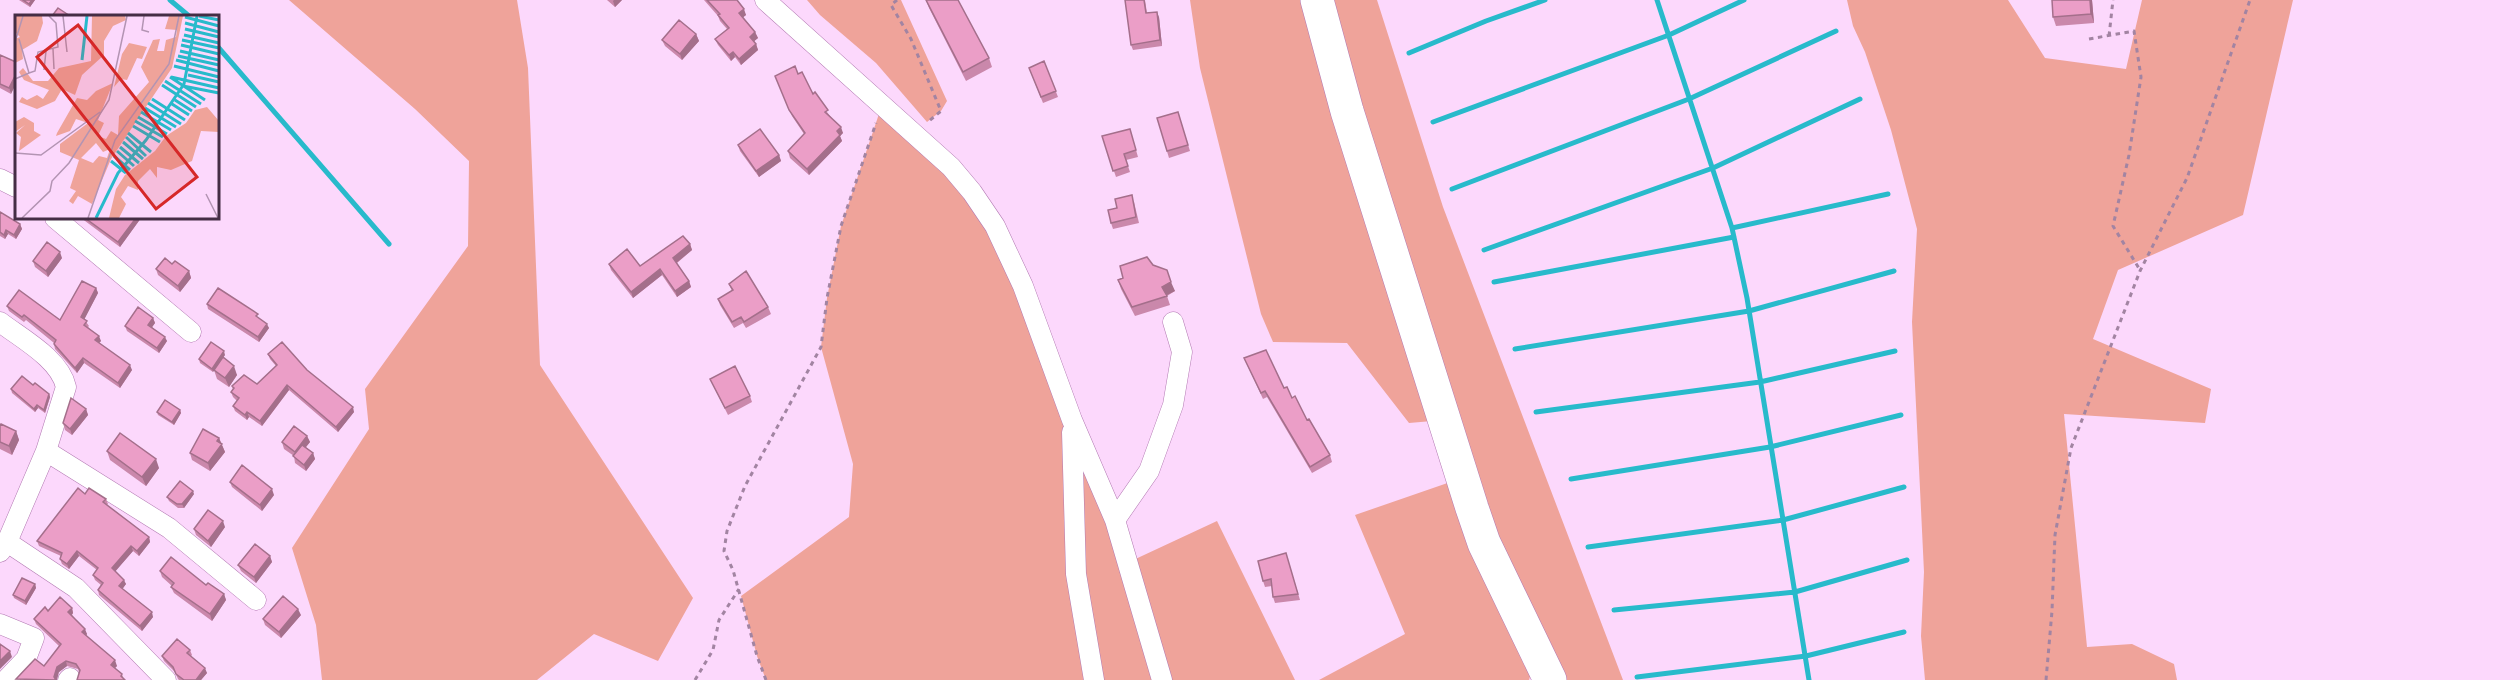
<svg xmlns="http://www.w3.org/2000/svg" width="2520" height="680" font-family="Figtree,sans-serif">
<rect width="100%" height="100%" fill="#fcd8fc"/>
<!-- green -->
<path fill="#efa39a" d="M289 0H517L528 68 540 365 693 598 658 661 594 634 537 680H322L316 625 292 548 369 429 365 389 468 246 469 161 415 109Z
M807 0H901L947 101 941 111 927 122 876 63 820 15Z
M1190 0H1377L1443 207 1623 680H1550L1536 657 1529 680H1319L1405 634 1355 515 1462 478 1444 420 1409 423 1347 343 1273 342 1261 314 1200 68Z
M1847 0H2008L2045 58 2126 69 2142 0H2293L2243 215 2118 270 2093 339 2211 389 2205 423 2064 414 2087 647 2132 644 2174 664 2177 680H1925L1921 636 1924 572 1912 322 1917 229 1891 130 1865 52 1853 26Z
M882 105 995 226 1129 562 1217 521 1295 680H766L757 656 741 596 849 517 853 464 821 347 827 298 841 226Z"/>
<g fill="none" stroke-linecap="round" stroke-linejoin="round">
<!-- stream -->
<path stroke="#28bacb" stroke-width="5" d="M170 0 189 16
M1657 0 1732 228 1747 298 1809 680
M218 47 389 244
M1409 53 1486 21 1545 0
M1433 122 1669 35 1744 0
M1452 189 1689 99 1836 31
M1732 228 1888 194
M1484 250 1713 168 1860 99
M1494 282 1734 237
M1515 349 1749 311 1894 271
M1536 412 1760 382 1895 351
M1571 479 1770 447 1901 415
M1588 547 1783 520 1904 487
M1614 610 1795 592 1907 560
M1637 677 1806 656 1904 632"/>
<defs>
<path id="minor" d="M765 0 951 167 972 192 995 226 1023 286 1072 420 1115 520 1162 680
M0 179 16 187
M55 218 191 332
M0 322C22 339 60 359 66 387L46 451 7 542 0 552
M1072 432 1076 574 1094 680
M46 451 169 528 256 600
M1115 520 1149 471 1173 405 1182 352 1173 322
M7 542 76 588 166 680
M0 624 34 638 26 659 6 680
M68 680 70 678"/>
<path id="trunk" d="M1317 0 1347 111 1472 508 1484 543 1550 680"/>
</defs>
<!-- minor casing -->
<use href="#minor" stroke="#b279b2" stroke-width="21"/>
<!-- trunk casing -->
<use href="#trunk" stroke="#b279b2" stroke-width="34"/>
<!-- path -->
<path stroke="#a284a2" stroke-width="3" stroke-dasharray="4.5 4.5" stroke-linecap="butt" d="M897 0 891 5 911 39 941 111 929 121
M2109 36 2113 0
M2089 39 2134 31 2141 77 2129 155 2113 226 2140 270
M695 680 713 650 719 620 739 589
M766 680 757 656 733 570 724 551 727 531 745 486 821 347 827 298 841 226 876 123
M2046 680 2052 611 2055 535 2071 448 2140 271 2187 178 2250 0"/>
<!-- minor -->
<use href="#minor" stroke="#fff" stroke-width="20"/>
<!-- trunk -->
<use href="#trunk" stroke="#fff" stroke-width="33"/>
</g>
<!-- wall -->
<path fill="#ca88ab" d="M19 0H35L30 7Z
M607 0H622L615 7Z
M704 0H737L746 15 743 17 755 32 758 38 754 41 756 44 758 50 741 65 735 57 731 61 718 45 715 39 727 29 720 21 718 16Z
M926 0 989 58 992 67 966 81 929 8Z
M1125 0H1145L1147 13 1159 17 1162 46 1133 50 1131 45Z
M2092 0 2094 23 2056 26 2053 17Z
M696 34 699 41 682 60 665 46 662 40Z
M0 55 11 94 0 88Z
M1044 61 1058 97 1043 103 1029 68Z
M798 74 843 133 840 136 842 141 809 175 790 158 788 151 804 134 792 116 775 76Z
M1178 112 1190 151 1169 158 1157 118Z
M1130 129 1138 157 1126 160 1130 172 1116 177 1102 136Z
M738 145 779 155 781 161 759 177 740 151Z
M1134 202 1139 223 1113 229 1111 223 1117 208Z
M0 212 20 224 22 229 16 239 8 234 5 239 0 236Z
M81 218H141L120 247Z
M690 244 692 250 677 263 689 281 691 287 677 297 662 275 633 298 611 270 609 264 640 266Z
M62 258 48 277 35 267 33 261Z
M172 264 189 271 191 278 180 292 158 275 156 269Z
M1153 265 1175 291 1167 296 1170 305 1135 316 1121 289 1118 280Z
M729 284 768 307 771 314 746 328 743 323 734 328 720 305 718 299 732 291Z
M96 288 98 293 84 319 89 326 88 327 101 341 99 343 132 370 120 388 84 363 77 373 55 349 54 344V343L26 320 24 322 9 311 7 306 60 320Z
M207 304 260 319 269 328 259 342 208 309Z
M153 318 155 323 152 327 167 341 159 353 127 331 125 326Z
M268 354 307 370 354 412 338 432 289 390 262 426 249 417 247 420 235 411 233 406 237 401 233 397 231 392 233 390 232 386 257 384 276 366 270 359Z
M225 355 223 357 237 375 229 387 217 379 214 370 213 372 200 363 199 359Z
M1244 358 1284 388 1292 398 1330 455 1332 462 1312 473 1267 397 1263 399Z
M710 379 750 396 752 402 728 415Z
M33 385 49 394 50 397 45 413 38 408 35 412 12 393 11 389Z
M86 409 88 415 72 435 65 430 63 423Z
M180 410 181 413 174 425 158 415 157 412Z
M0 426 16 431 19 440 12 455 0 449Z
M307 436 310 442 306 447 313 453 315 459 306 471 295 463 294 456 284 449 282 442Z
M219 438 225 452 210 471 192 460 190 453Z
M107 451 159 468 146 486 110 460Z
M230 482 274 495 262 511 232 487Z
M85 494 106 499 108 504 107 505 149 537 150 542 139 556 133 551 115 571 126 584 122 589 153 617 142 631 99 595 98 590 101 585 95 580 93 575 97 570 79 556 69 569 62 564 60 559 61 556 39 546 37 541Z
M194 494 184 508H178L169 501 167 497Z
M225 527 211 547 196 535 194 529Z
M270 556 272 562 256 583 241 571 238 565Z
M1288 560 1300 600 1275 603 1273 597 1272 586 1265 587 1263 581Z
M160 571 206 585 224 594 226 600 212 621 174 593 171 587 172 586 162 577Z
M35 584 36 588 26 605 14 598 13 595Z
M72 608 73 613 72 615 87 634 86 636 117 666 115 668 122 674 123 678 79 672 78 669 67 666 59 672 44 666 59 646 36 624 34 619 48 611Z
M301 615 281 638 265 625 263 619Z
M190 650 192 655 191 656 207 673 201 680H179L178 679 175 672 164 661 162 656Z"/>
<!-- shaded-wall -->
<path fill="#a46f8b" d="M32 0H35L30 7 29 4Z
M614 0H622L615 7 613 1Z
M2090 0H2092L2094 23 2091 14Z
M744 9 746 15 741 19 739 13Z
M1157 12 1159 17 1162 46 1160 40Z
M755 32 758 38 752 43 750 37Z
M696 34 699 41 682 60 680 54Z
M756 44 758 50 741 65 739 59Z
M733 52 735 57 731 61 729 55Z
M16 74V84L11 94 9 88Z
M841 127 843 133 840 136 842 141 809 175 807 169Z
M779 155 781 161 759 177 756 171Z
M136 218H141L120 247 118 242Z
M20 224 22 229 16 239 14 235Z
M6 230 8 234 5 239 4 235Z
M690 244 692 250 675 264 673 258Z
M60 252 62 258 48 277 46 271Z
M660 269 662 275 633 298 631 292Z
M189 271 191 278 180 292 178 286Z
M689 281 691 287 677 297 675 291Z
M1171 282 1175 291 1165 296 1162 287Z
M96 288 98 293 83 322 81 317Z
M153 318 155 323 150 330 148 325Z
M267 324 269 328 259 342 258 337Z
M99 336 101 341 97 345 95 340Z
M165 337 167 341 159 353 157 348Z
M224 351 225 355 213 372 212 369Z
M83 358 84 363 77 373 75 368Z
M130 365 132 370 120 388 118 383Z
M234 366 237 375 229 387 225 378Z
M287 385 289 390 262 426 260 421Z
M49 394 50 397 45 413 44 410Z
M37 405 38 408 35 412 34 409Z
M353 407 354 412 338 432 336 427Z
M86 409 88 415 72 435 70 429Z
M180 410 181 413 174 425 172 422Z
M247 412 249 417 247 420 245 415Z
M16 431 19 440 12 455 9 446Z
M307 436 310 442 297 458 295 452Z
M219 438 225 452 210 471 208 463Z
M313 453 315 459 306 471 304 465Z
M156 459 159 468 146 486 142 477Z
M272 489 274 495 262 511 260 505Z
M193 491 194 494 184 508 182 504Z
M223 521 225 527 211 547 208 541Z
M149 537 150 542 139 556 137 551Z
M131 546 133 551 114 573 112 568Z
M77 551 79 556 69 569 67 564Z
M270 556 272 562 256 583 254 577Z
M124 580 126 584 121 591 119 586Z
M35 584 36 588 26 605 25 601Z
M224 594 226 600 212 621 210 614Z
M72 608 73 613 70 617 68 612Z
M298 609 301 615 281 638 279 632Z
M152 612 153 617 142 631 140 626Z
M85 629 87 634 84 638 82 632Z
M10 651 12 657 0 669V661Z
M115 660 117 666 113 670 111 665Z
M66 661 67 666 59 672 57 680H55L54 677 57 667Z
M205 668 207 673 201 680H196Z"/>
<!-- building -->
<path fill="#eb9ec7" stroke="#a46f8b" stroke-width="1.5" d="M23 0H32L29 4Z
M707 0H737L744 9 739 13 755 32 750 37 756 44 739 59 733 52 729 55 715 39 729 28 718 15 720 14Z
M926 0H958L989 58 963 72Z
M1125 0H1144L1146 13 1157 12 1160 40 1131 45Z
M2052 0H2090L2091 14 2053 17Z
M58 8 70 16H52Z
M679 20 696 34 680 54 662 40Z
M0 55 16 62V74L9 88 0 84Z
M1044 61 1056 91 1041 97 1029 68Z
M795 66 798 74 802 72 813 94 815 92 828 110 825 112 841 127 837 131 840 135 807 169 788 151 805 133 789 110 775 76Z
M1178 112 1188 145 1167 151 1157 118Z
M760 129 779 155 756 171 738 145Z
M1130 129 1136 150 1124 154 1128 166 1113 171 1102 136Z
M1132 195 1136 217 1111 223 1108 210 1117 208 1115 199Z
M0 212 20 224 14 235 6 230 4 235 0 232Z
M85 218H136L118 242Z
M683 236 690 244 673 258 689 281 675 291 660 269 631 292 609 264 627 249 640 266Z
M47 242 60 252 46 271 33 261Z
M1147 257 1153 265 1167 270 1171 282 1162 287 1167 296 1132 307 1118 280 1123 278 1120 266Z
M165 258 172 264 175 261 189 271 178 286 156 269Z
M746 271 768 307 744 322 741 317 732 322 718 299 733 290 729 284Z
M82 281 96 288 81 317 87 321 84 325 99 336 95 340 130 365 118 383 83 358 75 368 54 344 56 340 24 315 22 317 7 306 19 290 60 320Z
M218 288 258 314 256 316 267 324 258 337 207 304Z
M138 307 153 318 148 325 165 337 157 348 125 326Z
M211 342 224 351 212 369 199 359Z
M282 342 307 370 353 407 336 427 287 385 260 421 247 412 245 415 233 406 239 398 231 392 234 388 232 386 244 375 257 384 277 365 268 354Z
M1266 350 1284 388 1287 387 1292 398 1295 396 1307 420 1309 419 1330 455 1310 467 1265 391 1261 393 1244 358Z
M223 357 234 366 225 378 214 370Z
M735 366 750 396 725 408 710 379Z
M22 376 33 385 35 383 49 394 44 410 37 405 34 409 11 389Z
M71 398 86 409 70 429 63 423Z
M165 400 180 410 172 422 157 412Z
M1 424 16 431 9 446 0 442V426Z
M294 426 307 436 295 452 282 442Z
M203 429 219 438 217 441 222 444 208 463 190 453Z
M120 433 156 459 142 477 107 451Z
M302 445 313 453 304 465 293 456Z
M242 465 272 489 260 505 230 482Z
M180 481 193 491 182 504H177L167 497Z
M78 488 85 494 89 488 106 499 103 502 149 537 137 551 131 546 112 568 124 580 119 586 152 612 140 626 98 590 103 583 93 575 98 568 77 551 67 564 60 559 62 553 37 541Z
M208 510 223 521 208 541 194 529Z
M255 544 270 556 254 577 238 565Z
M1286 553 1298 594 1273 597 1271 579 1263 581 1258 561Z
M171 557 206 585 208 583 224 594 210 614 171 587 174 583 160 571Z
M22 578 35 584 25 601 13 595Z
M283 596 298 609 279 632 263 619Z
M60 597 72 608 68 612 85 629 82 632 115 660 111 665 122 674 121 676 125 680H77L80 670 76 664 66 661 57 667 54 677 56 680 16 679 35 659 44 666 61 644 34 619 45 607 48 611Z
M177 639 190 650 187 653 205 668 196 680H184L176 674 173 667 162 656Z
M0 644 10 651 0 661Z"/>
<!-- overview -->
<g transform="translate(15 15)">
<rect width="204" height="204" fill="#fcd8fc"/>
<path d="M0 1H27L28 8 22 26 7 35 8 44 0 48V24L5 22 0 17ZM77 1H110L111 5 98 11 89 26V40L67 60 60 80 47 74 40 86 22 94 4 87 7 82 12 85 22 80 28 84 34 75 9 65 4 57 8 53 18 66H33L44 53 76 46ZM154 1H168L157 53 96 144 77 189 63 181 58 189 54 186 61 176 55 173 64 145 45 137V129L73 108 61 104 55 116 41 121 42 118 62 83 72 85 81 76 98 68 83 105 89 108 83 121 91 124 96 116 103 120 104 101 134 67 126 52 138 25 145 24 142 36H149L151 25 161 22 162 15 150 14ZM81 128 88 137 95 134 92 143 84 141 78 148 66 143ZM114 28 132 32 127 44 122 43 112 65 106 64 99 72 107 39ZM192 92 204 106V117L186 116 177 146 156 155 142 152V163L135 154 123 166V175L113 171 106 182 111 189 104 203H94L101 174 110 160 140 136 151 121 171 108 180 95ZM9 102 19 108V116L26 120 4 136 6 122 1 118 10 110 0 117V107Z" fill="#efa39a" fill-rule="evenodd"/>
<path fill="none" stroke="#28bacb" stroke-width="3" d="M184 1 204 5M170 2 204 11M170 8 204 17M170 14 204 22M169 20 204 28M167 25 204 33M166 30 204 39M165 36 204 45M163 41 204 50M67 45 72 1M161 45 204 56M159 51 204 62M173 60 204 67M155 62 190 85M156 62 204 73M150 66 186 89M147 70 181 92M168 71 204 78M137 84 170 105M160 85 177 96M133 88 166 109M157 89 174 100M130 93 161 112M126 97 156 115M123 102 152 119M120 106 148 122M118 111 145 127M113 118 136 137M111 122 131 141M108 127 128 144M105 132 124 148M102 136 119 151M99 141 115 155M96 146 111 158M81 203 103 158 131 125 169 69 182 1"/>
<path fill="none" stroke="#b394b3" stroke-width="1.5" d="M48 1 52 37M129 1 127 15 134 17M0 27 8 1M38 34 39 54M29 55 31 36M14 58 20 56 23 37 43 32 41 8 34 1M0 64 14 58 4 24M0 138 26 140 85 97M191 179 203 203M7 203 35 176 37 166 54 148 94 85 112 1M73 203 100 125 154 49 164 1"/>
<path fill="#d62828" fill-opacity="0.15" stroke="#d62828" stroke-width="3" d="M63 10 182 162 141 194 22 42Z"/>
<rect width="204" height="204" fill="none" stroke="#452d45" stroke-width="3"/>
</g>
</svg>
